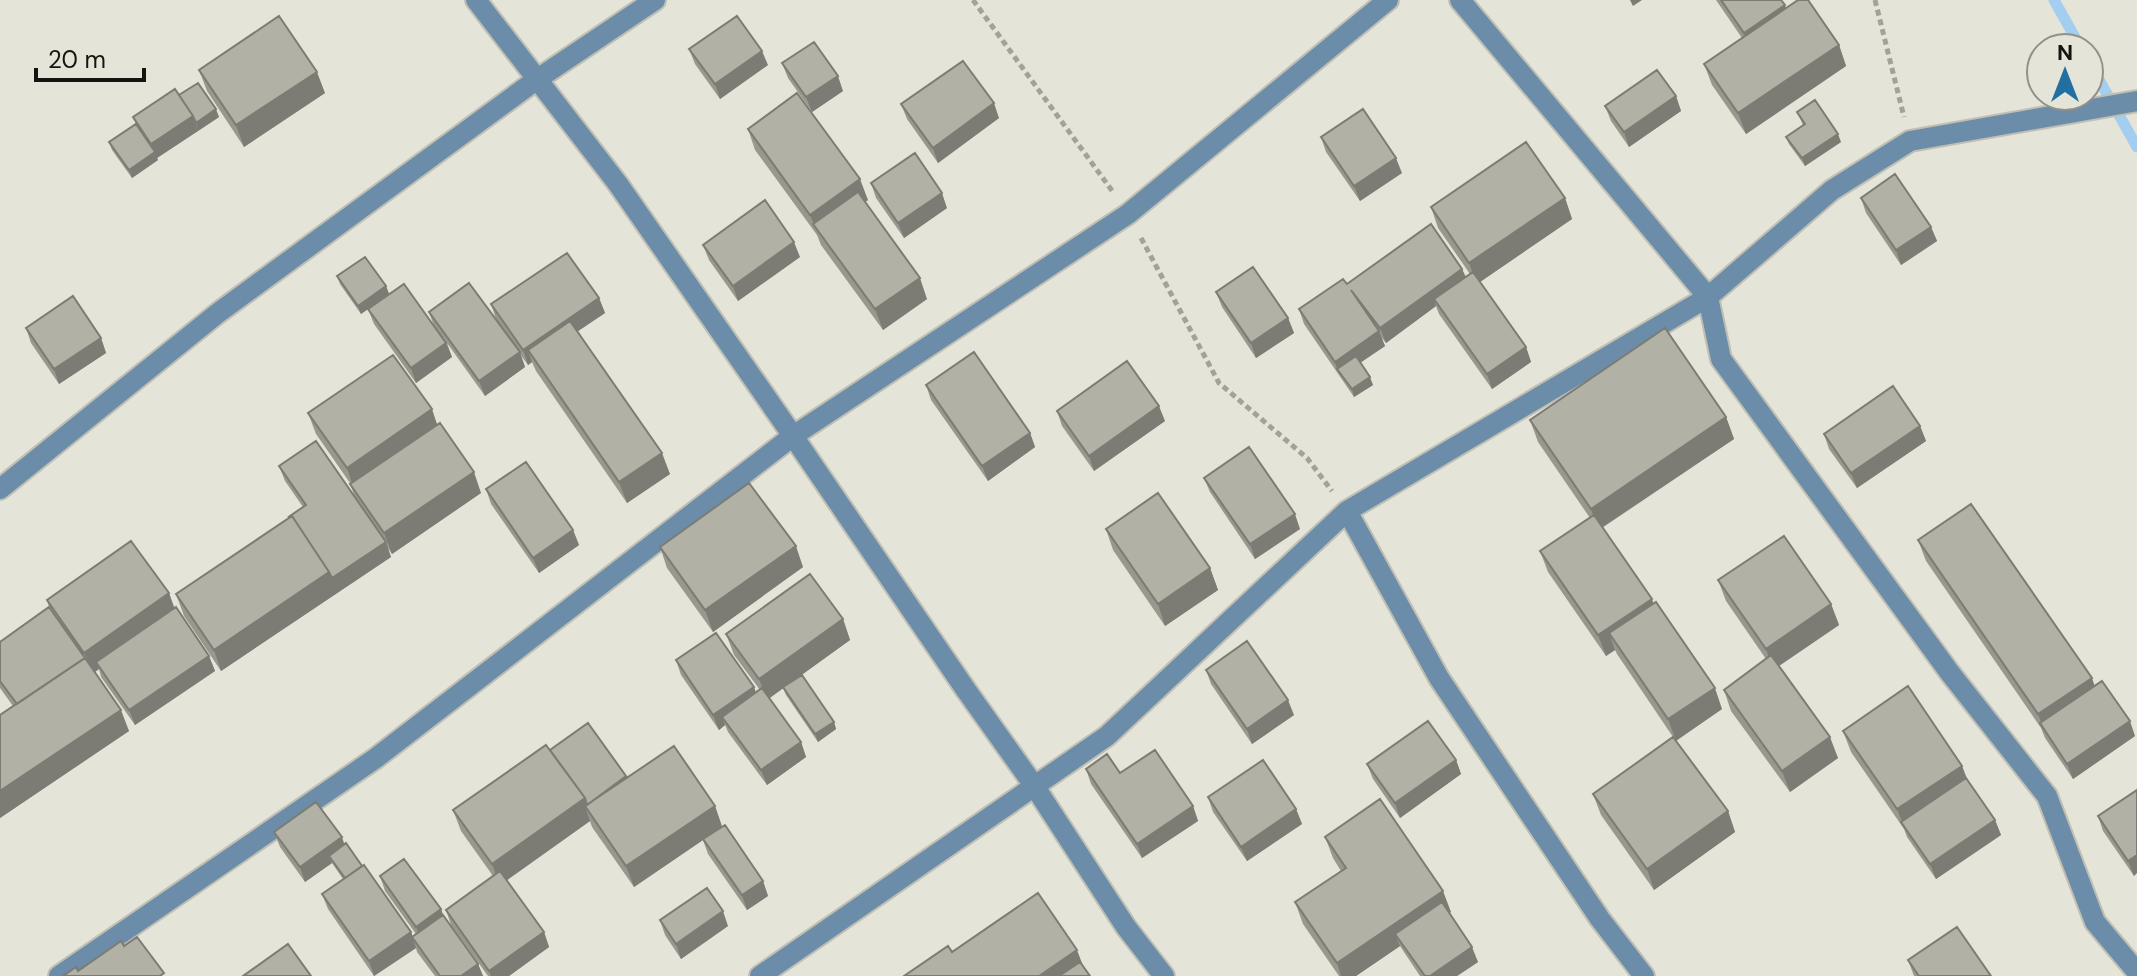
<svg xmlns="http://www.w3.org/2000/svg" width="2137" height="976" font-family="'DM Sans',sans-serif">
<rect width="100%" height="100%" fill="#e4e4d8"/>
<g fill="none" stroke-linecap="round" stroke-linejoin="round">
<!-- stream -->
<path stroke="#a4cef0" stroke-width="11" d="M2054 0 2081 48
M2089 62 2137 147"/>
<defs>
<path id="minor" d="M476 0 618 184 793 436 966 690 1035 787 1126 927 1164 976
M1460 0 1708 297 1721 359 1950 673 2047 796 2095 922 2137 972
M0 489 218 313 536 80 655 0
M1347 511 1439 678 1600 919 1644 976
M59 976 376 758 793 436 1128 214 1388 0
M760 976 1107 736 1347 511 1708 297 1832 190 1910 141 2137 101"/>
</defs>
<!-- minor casing -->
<use href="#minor" stroke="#bfbfb4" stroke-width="24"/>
<!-- path -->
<path stroke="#a2a299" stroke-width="5" stroke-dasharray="6 4" stroke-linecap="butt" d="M973 0 1113 192
M1875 0 1904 117
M1141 238 1219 383 1307 458 1332 491"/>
<!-- minor -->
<use href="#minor" stroke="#6c8da9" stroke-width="20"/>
</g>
<!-- wall -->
<path fill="#98988e" d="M1716 0H1781L1786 8 1839 45 1846 66 1746 134 1712 85 1704 64 1742 38Z
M689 49 768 65 720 99 695 64Z
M782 63 843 91 812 112 788 78Z
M199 70 325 93 244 147 207 91Z
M179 95 219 117 157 158 158 160 132 178 112 150 109 142 136 124 133 117Z
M1676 96 1681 111 1629 147 1611 121 1605 106Z
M901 104 999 118 938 163 907 119Z
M1797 112 1841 142 1805 166 1789 144 1786 137 1803 125Z
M748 129 868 200 865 202 927 299 883 330 821 245 817 235 755 150Z
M1321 137 1402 173 1360 201 1326 152Z
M871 183 947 208 904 238 876 198Z
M1565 198 1572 219 1480 282 1526 347 1531 362 1492 389 1439 314 1436 306 1386 343 1381 337 1385 346 1360 363 1373 385 1354 397 1304 324 1299 309 1347 284 1462 269 1466 277 1470 274 1438 228 1431 207Z
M1861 198 1931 227 1937 241 1901 265 1866 213Z
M703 245 800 257 738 301 709 260Z
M337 276 386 286 389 294 361 314 340 284Z
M1216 292 1288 318 1294 333 1256 358 1222 307Z
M599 298 605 313 578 331 670 474 627 503 536 371 532 362 528 365 520 354 525 367 485 396 447 343 452 357 416 383 374 324 368 309 434 326 429 312 496 319 491 304Z
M26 328 101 338 106 353 59 384 31 343Z
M926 385 1030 433 1035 447 988 481 931 400Z
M1057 411 1165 421 1094 471 1062 426Z
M308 413 437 424 481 493 392 554 387 547 391 557 221 671 184 616 176 594 290 517 303 507 285 481 279 466 355 498 350 483 316 434Z
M1726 417 1734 439 1602 528 1722 709 1676 740 1728 811 1735 832 1654 890 1601 815 1593 794 1673 737 1617 654 1615 650 1606 656 1548 572 1540 551 1590 518 1538 442 1530 420Z
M1920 426 1926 441 1857 488 1829 449 1824 434Z
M1204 478 1300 529 1255 559 1210 492Z
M486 489 573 530 579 545 539 573 491 504Z
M1106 529 1210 568 1218 590 1165 626 1113 550Z
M1918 540 2095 686 2135 736 2073 779 2045 738 2041 728 1926 561Z
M660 547 803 567 713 632 667 568Z
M1718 580 1831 604 1839 625 1779 666 1838 758 1790 792 1731 711 1724 690 1766 659 1726 601Z
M169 593 175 609 209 656 215 671 135 725 101 677 99 669 95 672 129 731 0 818V715L13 706 0 688V642L49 607 47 600Z
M843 619 850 640 797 678 834 722 836 729 818 742 786 695 783 688 769 698 801 742 806 757 767 785 728 732 725 725 719 730 681 675 676 660 754 687 756 693 760 690 734 655 726 634Z
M1206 670 1294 715 1252 744 1211 684Z
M1843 731 1962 766 1967 779 1995 820 2001 835 1936 879 1907 837 1904 829 1851 752Z
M550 750 626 776 627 778 715 806 722 826 763 881 768 896 747 910 708 854 703 840 634 887 592 827 590 821 506 881 544 932 549 947 509 976H488L451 925 446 910 493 876 461 831 453 810Z
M1456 760 1461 774 1400 818 1373 779 1367 764Z
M1086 769 1120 773 1193 806 1198 821 1142 858 1091 784Z
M2137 790 2134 876 2103 831 2098 816Z
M1208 797 1296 809 1302 824 1247 861 1213 812Z
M274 832 344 844 411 932 413 937 416 934 385 891 380 876 441 909 443 915 478 964 483 976H435L417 952 416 948 374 976 328 909 322 894 343 879 332 863 305 882 280 847Z
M1325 837 1451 912 1449 913 1478 962 1457 976H1420L1400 946 1356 976H1339L1303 924 1295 902 1341 871 1333 858Z
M660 920 728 926 681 959 665 935Z
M1908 960 1991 976H1914Z"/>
<!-- shaded-wall -->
<path fill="#7c7c74" d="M1630 0H1642L1633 6Z
M1785 5 1790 20 1749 48 1744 33Z
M1839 45 1846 66 1746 134 1738 113Z
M762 51 768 65 720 99 715 84Z
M317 72 325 93 244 147 236 125Z
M838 76 843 91 812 112 806 97Z
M1676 96 1681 111 1629 147 1624 132Z
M994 103 999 118 938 163 933 148Z
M216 109 219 117 198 131 196 123Z
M193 116 198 131 157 158 158 160 132 178 129 170 154 153 151 144Z
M1838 134 1841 142 1805 166 1802 158Z
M1396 158 1402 173 1360 201 1354 186Z
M860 179 868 200 821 234 814 224 810 215Z
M942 193 947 208 904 238 898 223Z
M1565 198 1572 219 1477 284 1469 263Z
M1931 227 1937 241 1901 265 1896 250Z
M794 242 800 257 738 301 733 286Z
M1462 269 1468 283 1434 299 1436 306 1386 343 1380 328Z
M920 278 927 299 883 330 875 309Z
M386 286 389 294 361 314 358 306Z
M599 298 605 313 535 360 528 350 532 362 528 365 523 350Z
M1288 318 1294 333 1256 358 1251 343Z
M1379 331 1385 346 1342 375 1337 369 1335 362Z
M101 338 106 353 59 384 54 369Z
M446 343 452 357 416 383 411 368Z
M1526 347 1531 362 1492 389 1487 374Z
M520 352 525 367 485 396 479 381Z
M1370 377 1373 385 1354 397 1352 389Z
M1159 406 1165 421 1094 471 1089 456Z
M432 409 439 430 354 489 347 468Z
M1726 417 1734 439 1598 530 1591 509Z
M1920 426 1926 441 1857 488 1851 473Z
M1030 433 1035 447 988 481 982 466Z
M662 453 670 474 627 503 619 482Z
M474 472 481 493 392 554 384 533Z
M1295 514 1300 529 1255 559 1250 544Z
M573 530 579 545 539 573 533 558Z
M386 542 391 557 221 671 214 650 329 572Z
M796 546 803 567 713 632 705 610Z
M1210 568 1218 590 1165 626 1158 604Z
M169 593 176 614 96 662 99 669 25 722 87 659 84 653Z
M1652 599 1659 620 1609 633 1615 650 1606 656 1598 635Z
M1831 604 1839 625 1773 670 1766 649Z
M843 619 850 640 767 700 759 679Z
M209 656 215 671 135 725 129 710Z
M2092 678 2099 699 2044 730 2038 714Z
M754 687 759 702 722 717 725 725 719 730 713 715Z
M1715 688 1722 709 1676 741 1668 719Z
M1288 700 1294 715 1252 744 1247 729Z
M121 710 129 731 0 818V791Z
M2130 721 2135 736 2073 779 2067 764Z
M834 722 836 729 818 742 815 734Z
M1830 737 1838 758 1790 792 1782 771Z
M801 742 806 757 767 785 761 770Z
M1456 760 1461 774 1400 818 1395 803Z
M1962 766 1970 787 1903 824 1897 809Z
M626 776 631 791 585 806 590 821 500 885 492 864 585 798Z
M715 806 722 827 634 887 626 866Z
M1193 806 1198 821 1142 858 1137 844Z
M1296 809 1302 824 1247 861 1241 847Z
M1728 811 1735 832 1654 890 1647 869Z
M1995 820 2001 835 1936 879 1930 864Z
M342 837 347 852 329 856 332 863 305 882 300 867Z
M2137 855V873L2134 876 2128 861Z
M763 881 768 896 747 910 742 895Z
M1443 891 1451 912 1403 944 1395 934 1400 946 1356 976H1341L1337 963Z
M441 909 446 924 422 942 416 927Z
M723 911 728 926 681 959 676 944Z
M411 932 416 948 374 976 369 961Z
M544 932 549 947 509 976H491L489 971Z
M1472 947 1478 962 1457 976H1430Z
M1077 950 1085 971 1078 976H1039Z
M478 964 483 976H461Z"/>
<!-- building -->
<path fill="#b1b1a5" stroke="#7c7c74" stroke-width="2" d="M1721 0H1781L1785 5 1744 33Z
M1798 0H1808L1839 45 1738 113 1704 64Z
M279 16 317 72 236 125 199 70Z
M737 16 762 51 715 84 689 49Z
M814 42 838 76 806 97 782 63Z
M963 61 994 103 933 148 901 104Z
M1657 70 1676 96 1624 132 1605 106Z
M198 83 216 109 196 123 193 116 179 95Z
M175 89 193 116 151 144 133 117Z
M797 93 860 179 810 215 748 129Z
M1815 100 1838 134 1802 158 1786 137 1805 124 1797 112Z
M1363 109 1396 158 1354 186 1321 137Z
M136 124 155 152 129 170 109 142Z
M1526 142 1565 198 1469 263 1431 207Z
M915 153 942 193 898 223 871 183Z
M1895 174 1931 227 1896 250 1861 198Z
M858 192 920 278 875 309 813 224Z
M765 200 794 242 733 286 703 245Z
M1431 224 1462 269 1380 328 1351 290 1379 331 1335 362 1299 309 1343 279 1347 284Z
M567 253 599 298 523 350 491 304Z
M365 257 386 286 358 306 337 276Z
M1253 267 1288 318 1251 343 1216 292Z
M1473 272 1526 347 1487 374 1434 299Z
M469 283 520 352 479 381 429 312Z
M404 284 446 343 411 368 368 309Z
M73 296 101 338 54 369 26 328Z
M570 321 662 453 619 482 528 350Z
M1665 328 1726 417 1591 509 1530 420Z
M974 352 1030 433 982 466 926 385Z
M393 355 432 409 347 468 308 413Z
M1356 356 1370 377 1352 389 1337 369Z
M1127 361 1159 406 1089 456 1057 411Z
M1893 386 1920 426 1851 473 1824 434Z
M440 423 474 472 384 533 350 484Z
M316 441 386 542 332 578 329 572 292 516H290L306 505 279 466Z
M1249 447 1295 514 1250 544 1204 478Z
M526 462 573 530 533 558 486 489Z
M749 483 796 546 705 610 660 547Z
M1158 493 1210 568 1158 604 1106 529Z
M1971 504 2092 678 2038 714 1918 540Z
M1594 515 1652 599 1598 635 1540 551Z
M292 516 329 572 214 650 176 594Z
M1784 536 1831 604 1766 649 1718 580Z
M131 541 169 593 84 653 47 600Z
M810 574 843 619 759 679 726 634Z
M1656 602 1715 688 1668 719 1609 633Z
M49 607 85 658 17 704 0 681V642Z
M176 607 209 656 129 710 96 662Z
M716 633 754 687 713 715 676 660Z
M1247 641 1288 700 1247 729 1206 670Z
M1771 655 1830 737 1782 771 1724 690Z
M85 658 121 710 0 791V715Z
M802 675 834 722 815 734 783 687Z
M2102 681 2130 721 2067 764 2040 723Z
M1908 686 1962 766 1897 809 1843 731Z
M762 688 801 742 761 770 722 717Z
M1428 721 1456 760 1395 803 1367 764Z
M588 723 626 776 587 805 585 798 550 750Z
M1673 737 1728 811 1647 869 1593 794Z
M546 745 585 798 492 864 453 810Z
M674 746 715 806 626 866 585 806Z
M1155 750 1193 806 1137 844 1086 769 1107 754 1120 773Z
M1263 760 1296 809 1241 847 1208 797Z
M1966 778 1995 820 1930 864 1901 822Z
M2137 790V855L2128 861 2098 816Z
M1380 799 1443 891 1337 963 1295 902 1346 868 1325 837Z
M316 802 342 837 300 867 274 832Z
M725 825 763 881 742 895 703 839Z
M346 843 362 866 345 878 329 856Z
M404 859 441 909 416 927 380 876Z
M364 865 411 932 369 961 322 894Z
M500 871 544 932 489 971 446 910Z
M707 888 723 911 676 944 660 920Z
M1038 893 1077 950 1039 976H904L948 946 952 952Z
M1442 902 1472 947 1430 976H1425L1395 934Z
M443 915 478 964 461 976H440L412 937Z
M1957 927 1991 976H1919L1908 960Z
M137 937 164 973 160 976H63L76 967 78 971 121 941 124 946Z
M288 944 311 976H243Z
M1080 962 1090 976H1059Z"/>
<!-- north arrow -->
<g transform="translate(2065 72)"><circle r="38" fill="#e4e4d8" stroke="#919188" stroke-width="2"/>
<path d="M0-6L14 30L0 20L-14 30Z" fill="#246fa2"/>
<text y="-12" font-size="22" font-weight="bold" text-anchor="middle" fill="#141410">N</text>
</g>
<!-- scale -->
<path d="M36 68v12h108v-12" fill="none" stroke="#141410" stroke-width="4"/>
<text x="48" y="68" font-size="24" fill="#141410" stroke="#e4e4d8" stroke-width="6" paint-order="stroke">20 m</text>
</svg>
